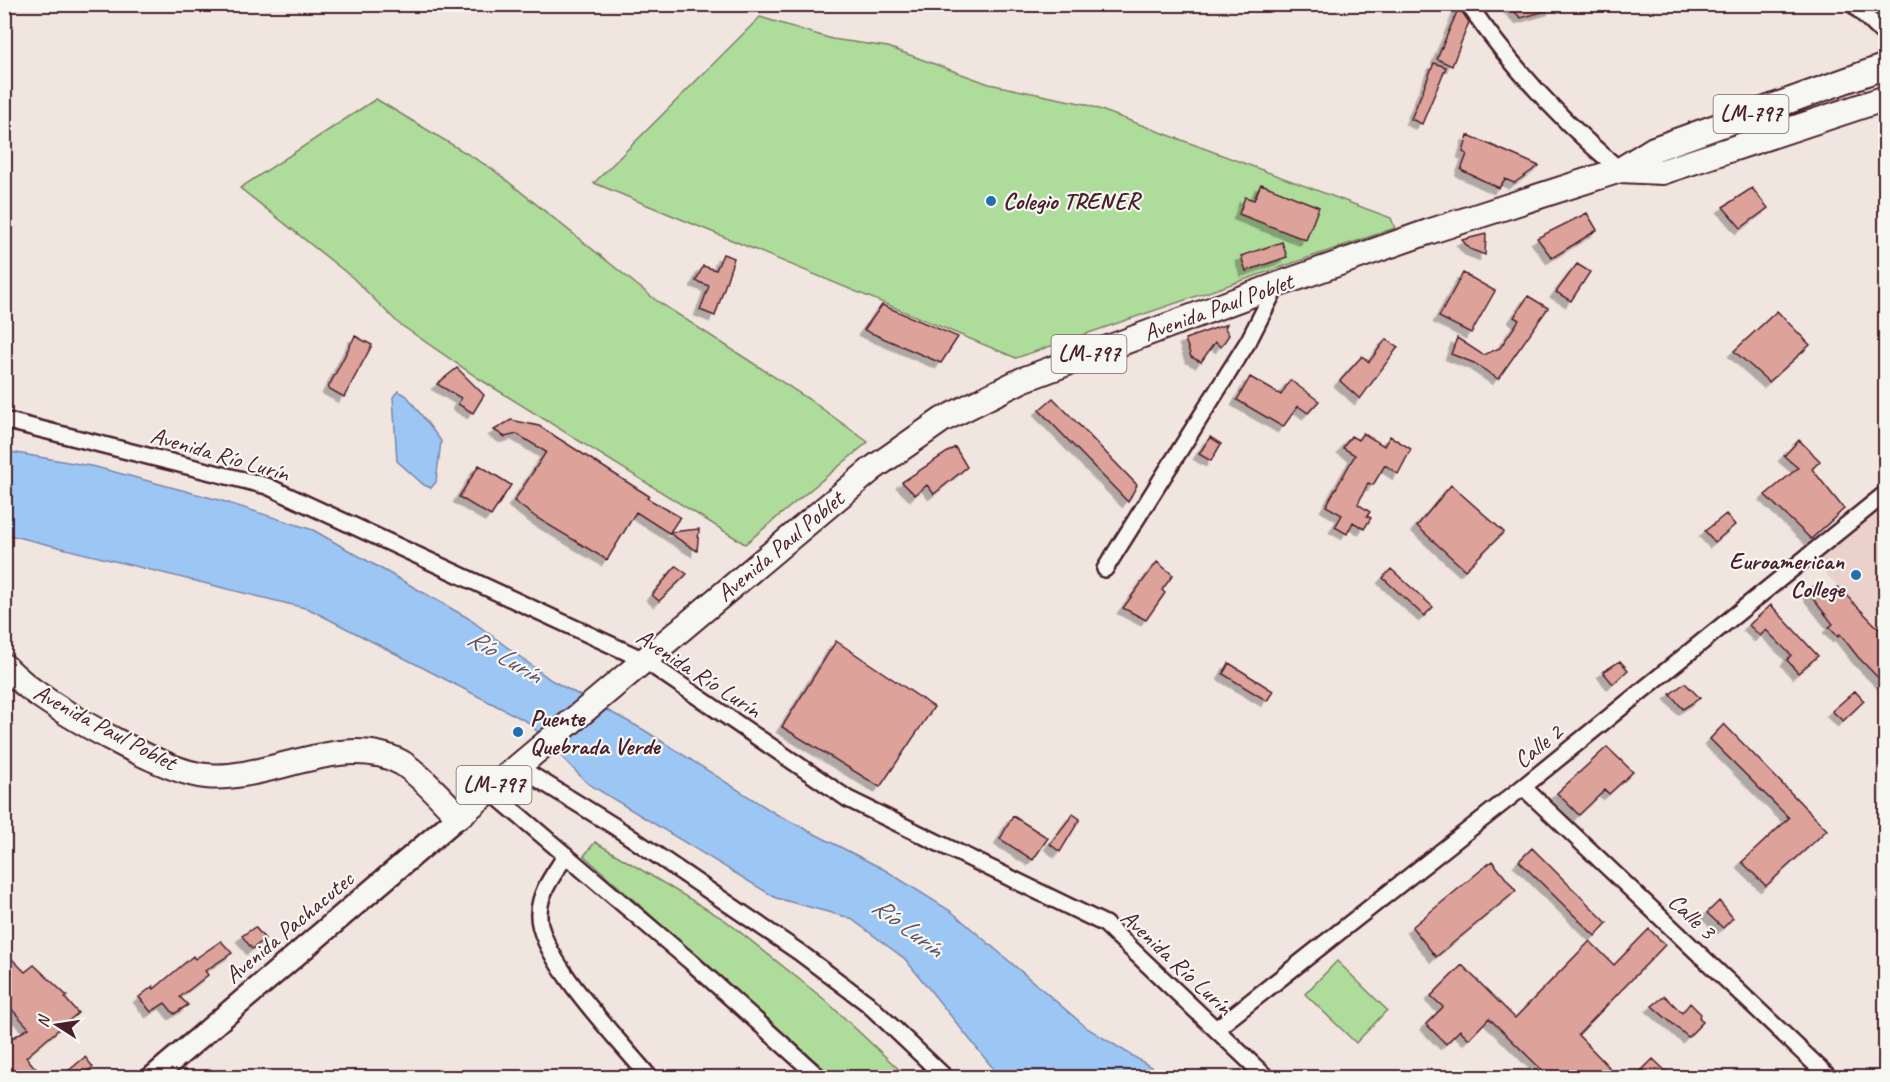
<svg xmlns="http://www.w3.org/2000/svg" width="1890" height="1082" font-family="Caveat,sans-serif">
<defs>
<filter id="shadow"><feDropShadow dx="-5.5" dy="5.5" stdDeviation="0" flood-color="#0004"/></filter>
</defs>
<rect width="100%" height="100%" fill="#f1e5e0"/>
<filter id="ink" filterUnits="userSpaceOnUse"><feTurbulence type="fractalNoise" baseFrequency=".0167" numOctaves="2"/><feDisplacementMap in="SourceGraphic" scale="12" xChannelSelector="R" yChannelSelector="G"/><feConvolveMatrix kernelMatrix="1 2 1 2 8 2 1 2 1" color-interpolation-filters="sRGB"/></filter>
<g filter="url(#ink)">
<!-- built -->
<path fill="#ebd1cb" d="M1885 505V637L1816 563Z
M1885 1059V1077H1866Z"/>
<!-- green -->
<path fill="#aedc9b" stroke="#7c7e63" stroke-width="1.5" d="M760 17 832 39 888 47 989 84 1085 104 1391 218 1395 228 1016 358 594 183Z
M376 99 491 168 657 301 810 400 868 442 745 544 478 378 398 323 353 278 240 188Z
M595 842 725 920 825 1000 907 1077H833L584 856Z
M1337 961 1387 1010 1356 1043 1305 994Z"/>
<!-- water -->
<path fill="#9cc7f5" stroke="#7b84a4" stroke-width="1.5" d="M398 391 407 396 441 441 436 482 431 488 424 485 397 461 393 397Z
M5 451 96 467 219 500 313 530 468 618 551 680 644 730 776 814 885 870 952 912 1087 1028 1159 1072 1162 1077H1000L905 959 850 918 776 898 587 783 528 722 309 609 5 534Z"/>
<!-- building -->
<path fill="#dda39a" stroke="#4a1f2b" stroke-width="1.5" filter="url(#shadow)" d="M1506 4H1553V9L1521 18Z
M1459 7 1469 22 1452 66 1437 59Z
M1434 63 1446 67 1422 124 1411 119Z
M1468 135 1539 166 1514 183 1505 179 1499 188 1461 170 1467 154 1463 152Z
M1261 184 1319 207 1306 240 1239 214 1245 197 1254 200Z
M1752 188 1768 208 1741 228 1723 207Z
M1587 213 1597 230 1552 258 1537 238Z
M1486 234 1485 255 1470 249 1462 240Z
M1282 242 1287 257 1246 271 1241 256Z
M723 254 734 258 715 316 700 310 709 286 696 281 703 266 716 270Z
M1577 264 1590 272 1571 301 1556 292Z
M1463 273 1495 291 1471 333 1439 317Z
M1528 296 1548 308 1498 379 1474 363 1451 354 1457 338 1483 355 1500 348 1519 320 1514 317Z
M882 305 958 337 941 363 864 330Z
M1777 311 1810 345 1769 382 1734 351Z
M1227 324 1225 328 1229 335 1221 347 1215 342 1201 362 1191 357 1185 339Z
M355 336 372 345 344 397 328 388Z
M1386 339 1398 347 1360 399 1340 381 1362 356 1369 362Z
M457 368 484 395 473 413 458 404 461 398 437 384Z
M1250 377 1281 395 1290 380 1319 401 1308 413 1298 406 1283 427 1237 400Z
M1053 398 1137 485 1128 502 1039 410Z
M511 420 539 426 649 496 647 498 680 517 670 532 699 529 697 551 636 512 607 560 537 518 514 501 546 452 517 434 505 437 494 430Z
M1363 433 1384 446 1390 436 1411 449 1398 474 1385 465 1373 485 1368 483 1358 504 1370 512 1367 516 1371 518 1364 529 1353 522 1347 534 1335 527 1342 515 1326 506 1355 455 1343 448 1351 436 1358 440Z
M1210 437 1221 444 1211 461 1199 454Z
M1799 440 1820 461 1812 469 1844 509 1811 539 1765 495 1798 468 1784 456Z
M955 447 967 467 934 494 927 485 915 495 902 482Z
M479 465 511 485 491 516 459 497Z
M1451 485 1504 532 1465 570 1417 526Z
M1726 514 1735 525 1715 542 1705 531Z
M1157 562 1173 575 1162 590 1165 593 1146 620 1123 608Z
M676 566 687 574 659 601 652 595Z
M1391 569 1433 607 1424 616 1383 578Z
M1818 585 1828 597 1838 587 1886 636V686L1858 657 1840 634 1838 637 1829 627 1833 624 1806 590Z
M1771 605 1818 656 1798 673 1787 660 1791 655 1766 630 1760 636 1749 625Z
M836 641 934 707 880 787 782 727Z
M1620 661 1628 670 1613 684 1603 672Z
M1229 663 1273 691 1267 701 1223 674Z
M1685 683 1700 698 1683 709 1670 694Z
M1855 691 1864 701 1843 721 1832 711Z
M1724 724 1827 830 1766 886 1742 862 1789 818 1710 739Z
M1607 747 1633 772 1609 794 1605 790 1579 815 1557 793Z
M1073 814 1080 819 1060 852 1050 844Z
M1013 816 1048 838 1033 860 1000 839Z
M1532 848 1607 923 1595 936 1519 861Z
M1492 861 1516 891 1436 957 1412 927Z
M1719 901 1733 918 1723 928 1707 913Z
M255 927 265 939 252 949 242 936Z
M1649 929 1665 945 1578 1035 1609 1067 1599 1077H1549L1489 1018 1469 1039 1460 1030 1446 1044 1426 1024 1443 1007 1431 996 1462 965 1515 1018 1590 941 1614 965Z
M221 941 232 953 205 971 208 975 180 997 188 1005 174 1014 165 1003 151 1012 139 997 153 986 154 989 193 956 195 959Z
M4 951 25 972 34 965 67 996 65 998 78 1013 26 1057 43 1077H19L4 1063V1043L29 1028 4 1001Z
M1665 996 1682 1013 1690 1003 1701 1014 1699 1017 1703 1022 1688 1037 1652 1006Z
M85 1057 93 1067 80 1077H61Z
M1653 1059 1672 1077H1635Z"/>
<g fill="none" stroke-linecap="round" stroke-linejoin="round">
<defs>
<path id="street" d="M1468 4C1511 66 1562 122 1620 170
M1853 4 1886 36
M4 420 267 486 644 660 848 799 1105 924 1267 1078
M1105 569 1249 340 1277 285
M517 766 614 826 799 952 867 1003 946 1078
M1523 787 1830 1078
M489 790 691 962 820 1078
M566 855C555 873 540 890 539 913 536 956 621 1042 650 1078
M1216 1029 1523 787 1886 493"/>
<path id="secondary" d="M152 1078 459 816"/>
<path id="primary" d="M1620 170 1662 172 1886 98
M4 666C13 674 22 683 32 690 66 715 166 773 206 776 268 782 344 730 402 763 421 775 442 800 459 816L872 469 942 420 1022 380 1277 285 1428 232 1620 170 1654 149 1886 66"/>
</defs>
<!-- street casing -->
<use href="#street" stroke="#4a1f2b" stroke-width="20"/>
<!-- secondary casing -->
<use href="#secondary" stroke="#4a1f2b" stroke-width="26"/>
<!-- primary casing -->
<use href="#primary" stroke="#4a1f2b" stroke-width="28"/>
<!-- street -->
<use href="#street" stroke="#f6f6f2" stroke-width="15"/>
<!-- secondary -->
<use href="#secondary" stroke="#f6f6f2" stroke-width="21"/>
<!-- primary -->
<use href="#primary" stroke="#f6f6f2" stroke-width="24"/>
</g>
</g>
<!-- markers -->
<g fill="#1f6fb2" stroke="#f6f6f2" stroke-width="2">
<circle cx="991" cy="201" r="6"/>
<circle cx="1856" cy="575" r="6"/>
<circle cx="518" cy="732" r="6"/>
</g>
<g text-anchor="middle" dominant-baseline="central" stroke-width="4.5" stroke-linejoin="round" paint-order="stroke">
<!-- shield labels -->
<g fill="#f6f6f2" stroke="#7e6067" stroke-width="1.5">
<rect x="1713.5" y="95" width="75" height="38" rx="4.5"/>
<rect x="1051.5" y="335" width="75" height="38" rx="4.5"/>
<rect x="456.5" y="766" width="75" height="38" rx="4.5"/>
</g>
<g font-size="22" font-weight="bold" fill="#4a1f2b">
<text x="1751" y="114">LM-797</text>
<text x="1089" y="354">LM-797</text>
<text x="494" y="785">LM-797</text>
</g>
<!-- poi labels -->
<g font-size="24" font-weight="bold" fill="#4a1f2b" stroke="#f6f6f2" text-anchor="start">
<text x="1003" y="201">Colegio TRENER</text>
<text x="1844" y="561" text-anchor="end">Euroamerican<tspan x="1844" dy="28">College</tspan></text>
<text x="530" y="718">Puente<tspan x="530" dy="28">Quebrada Verde</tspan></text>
</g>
<!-- street labels -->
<g font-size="24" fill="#4a1f2b" stroke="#f6f6f2">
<text transform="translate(1218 307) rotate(-20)">Avenida Paul Poblet</text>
<text transform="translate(220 454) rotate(16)">Avenida Río Lurín</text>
<text transform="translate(780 546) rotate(-40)">Avenida Paul Poblet</text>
<text transform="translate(699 673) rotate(33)">Avenida Río Lurín</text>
<text transform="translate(105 727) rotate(28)">Avenida Paul Poblet</text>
<text transform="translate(1538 746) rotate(-39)">Calle 2</text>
<text transform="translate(1692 916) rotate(43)">Calle 3</text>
<text transform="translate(289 927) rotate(-40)">Avenida Pachacutec</text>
<text transform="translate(1177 962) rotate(43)">Avenida Río Lurín</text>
</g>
<!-- water labels -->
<g font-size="26" font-style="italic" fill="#635168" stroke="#f6f6f2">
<text transform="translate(505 656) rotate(31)">Río Lurín</text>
<text transform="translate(908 927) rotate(37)">Río Lurín</text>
</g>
</g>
<!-- margin -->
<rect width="1890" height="1082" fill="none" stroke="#f6f6f2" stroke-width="24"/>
<rect x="12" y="12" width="1866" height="1058" fill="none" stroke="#4a1f2b" stroke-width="2" filter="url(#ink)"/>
<!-- north arrow -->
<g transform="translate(57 1025) rotate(282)" stroke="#f6f6f2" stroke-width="4.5" paint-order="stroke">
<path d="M0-4.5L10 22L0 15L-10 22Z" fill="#4a1f2b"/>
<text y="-9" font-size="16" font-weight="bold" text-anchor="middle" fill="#4a1f2b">N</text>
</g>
</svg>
